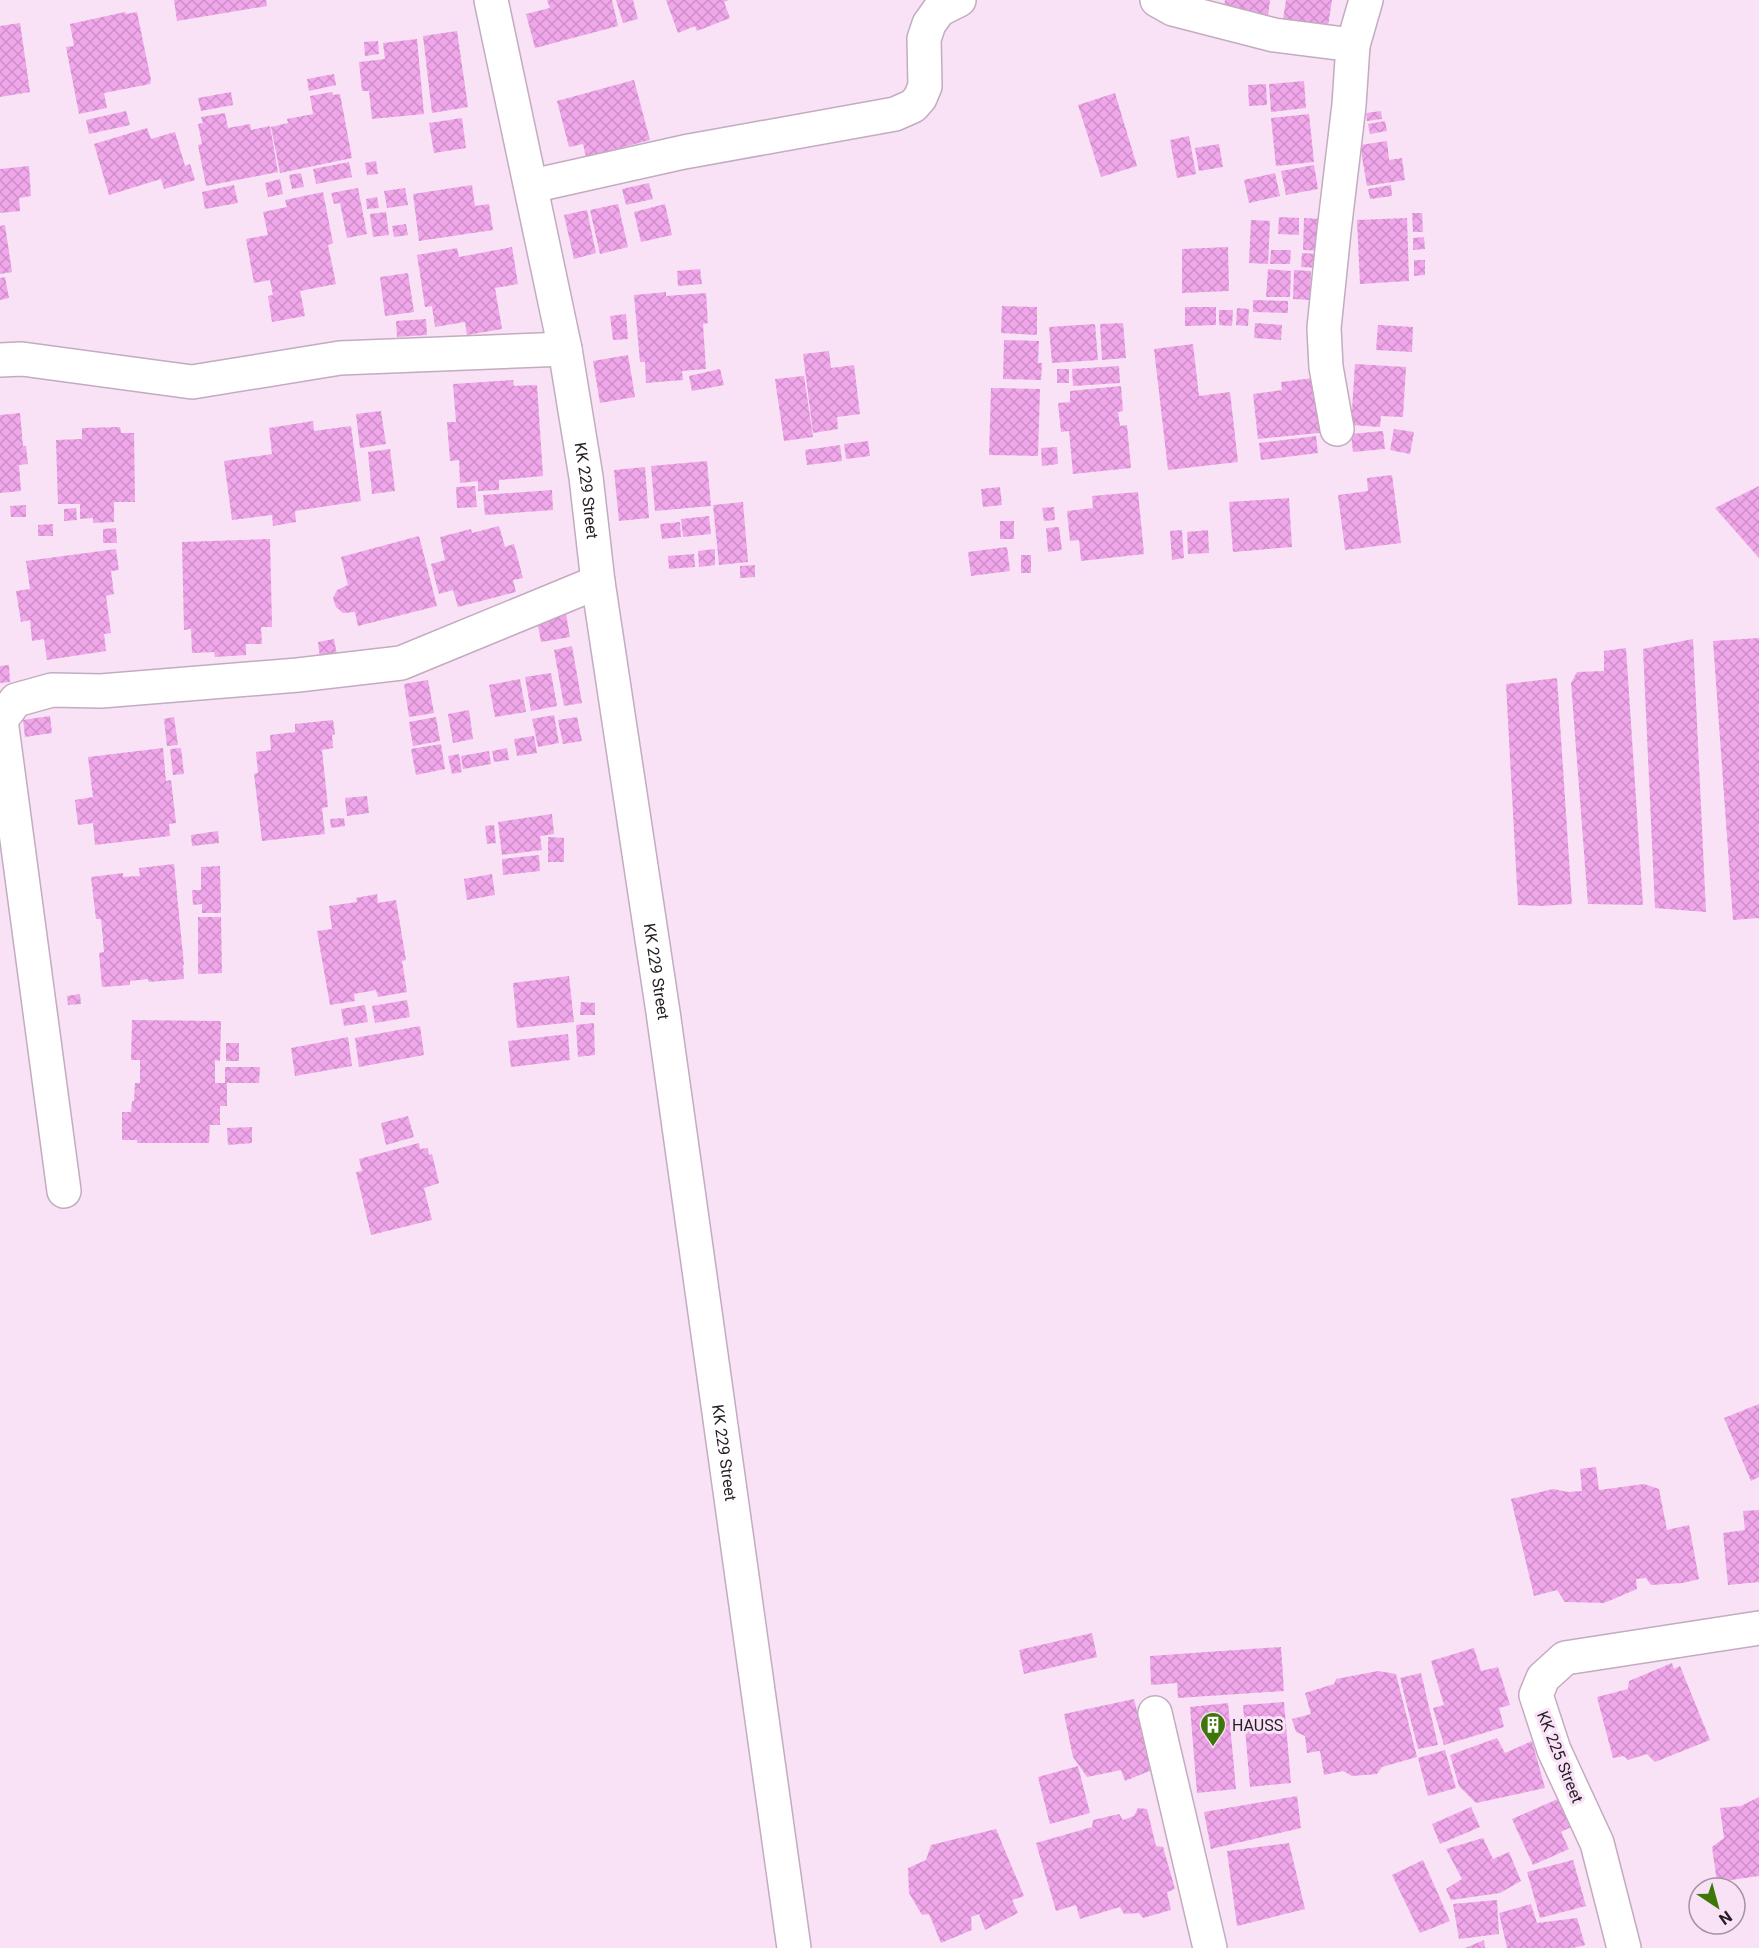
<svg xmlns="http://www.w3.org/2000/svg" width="1759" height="1948" font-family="Roboto,sans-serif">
<defs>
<pattern id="building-cross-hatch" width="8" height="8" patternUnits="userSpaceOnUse" patternTransform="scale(1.5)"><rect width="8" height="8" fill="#f0a7ea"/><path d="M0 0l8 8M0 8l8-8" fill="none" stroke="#ce8fc9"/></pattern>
</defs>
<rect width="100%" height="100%" fill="#f9e1f6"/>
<!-- building -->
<path fill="url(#building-cross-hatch)" d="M174 0H266L267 6 177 21Z
M547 0H612L618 26 535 48 526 14 550 8Z
M616 0H633L638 19 623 23Z
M666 0H729L724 2 730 18 697 31 695 26 678 33Z
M1225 0H1270L1268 17 1223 10Z
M1286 0H1332L1327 33 1282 26Z
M125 12 126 14 137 12 151 80 150 84 104 93 107 108 79 114 66 47 74 46 70 24Z
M20 23 30 92 0 97V26Z
M457 31 468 107 432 113 423 36Z
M417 39 424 114 372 119 369 91H362L359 62 385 59 383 43Z
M378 41 379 54 365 56 364 42Z
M334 74 336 85 309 91 307 79Z
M634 80 650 140 586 157 583 144 569 147 557 101Z
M1304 81 1306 108 1271 112 1269 84Z
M1266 84 1267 105 1249 106 1248 85Z
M231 92 233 105 201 111 198 98Z
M332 92 333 95 340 94 352 158 280 173 271 127 288 123 287 119 313 114 310 96Z
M1115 93 1137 166 1101 177 1078 105Z
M126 111 130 125 89 134 86 120Z
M1381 111 1382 119 1367 121 1366 113Z
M225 113 228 128 250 124 251 130 270 126 278 172 206 186 198 145 202 144 198 124 203 123 201 117Z
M1309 114 1314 162 1276 166 1271 118Z
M462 118 466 148 434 153 429 123Z
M1385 121 1387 131 1370 134 1368 124Z
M147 128 151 139 175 132 185 166 190 164 195 180 164 189 161 179 109 195 94 144Z
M1189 136 1196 174 1177 178 1170 140Z
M1387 141 1389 160 1402 158 1405 180 1367 186 1360 145Z
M1219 144 1223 167 1199 171 1195 148Z
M376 161 378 174 367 175 365 163Z
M349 162 352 177 316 184 313 169Z
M1314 165 1318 189 1286 195 1281 171Z
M29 166 31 196 19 198 20 211 0 213V169Z
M301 173 304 187 292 189 289 175Z
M1275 173 1280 196 1249 203 1244 180Z
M280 179 283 194 268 197 265 183Z
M649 183 653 199 626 205 622 189Z
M234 185 238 203 205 209 202 192Z
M472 185 475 206 489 204 493 230 419 241 413 194Z
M1391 185 1392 196 1370 199 1368 189Z
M358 188 367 234 347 238 340 203 334 204 331 193Z
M405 188 408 205 387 208 384 191Z
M323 192 333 243 328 245 336 284 300 291 305 316 272 322 268 296 273 295 270 280 254 283 246 239 268 235 263 212 287 207 285 200Z
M377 197 379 208 367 209 366 199Z
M618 204 628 247 600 254 590 210Z
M665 204 672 235 641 242 634 212Z
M587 210 596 253 574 259 564 215Z
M386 212 389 235 373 237 370 214Z
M1412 213H1422L1423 232H1413Z
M1279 217 1299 218V235L1278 234Z
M1304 218 1321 219 1320 251 1303 250Z
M1407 218 1409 281 1360 284 1357 220Z
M1251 220 1270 221 1268 264 1249 263Z
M406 224 408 235 394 237 392 226Z
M5 225 12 272 0 274V226Z
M1424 237 1425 249 1413 250V238Z
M512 247 518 284 495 288 502 329 467 335 465 322 435 327 432 306 425 307 417 255 457 248 459 257Z
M1228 247 1229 291 1182 293V249Z
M1271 250H1291L1290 264H1270Z
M1302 253 1319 254 1318 268 1301 267Z
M1414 260H1425V275L1414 276Z
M700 269 702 284 678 286 677 271Z
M1268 269 1291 271 1290 297H1266Z
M1294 270 1311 271 1310 300 1293 299Z
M408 273 414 312 385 316 380 277Z
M5 277 9 298 0 300V278Z
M666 292V296L706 293 708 323 703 324 706 369 682 371 683 380 646 383 645 362H640L634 295Z
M1253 300 1288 301V313L1253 312Z
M1002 306 1037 307V335L1001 333Z
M1185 307H1216V325L1185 326Z
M1237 308 1249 309 1248 326 1236 325Z
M1219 310H1233L1232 326 1219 325Z
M626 314 628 339 613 340 610 316Z
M426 319 427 335 397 337 396 321Z
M1123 323 1126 358 1102 360 1100 324Z
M1255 323 1282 325 1281 340 1254 338Z
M1095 324 1098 360 1052 363 1049 327Z
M1378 325 1413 327 1412 352 1376 350Z
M1004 340 1039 341 1038 363H1042L1041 380 1003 379Z
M1193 344 1199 396 1230 392 1238 462 1168 470 1154 349Z
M829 351 831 368 854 365 860 414 837 417 838 429 813 433 803 354Z
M628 355 635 397 600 403 593 361Z
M1355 364 1406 367 1403 417 1381 416 1380 427 1351 425Z
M1119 366 1120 383 1073 386 1072 369Z
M720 369 724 385 692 391 689 376Z
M1057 369H1069V383H1057Z
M804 376 813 437 784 441 775 379Z
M1322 377 1329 432 1258 439 1253 394 1282 390 1281 382Z
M513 380 514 386 537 385 543 476 499 480V490L478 491V481L460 483 459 460 450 461 447 422H456L453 384Z
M1121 386 1123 411 1118 412 1120 426 1127 425 1131 468 1073 474 1069 431 1061 432 1058 403 1070 402V391Z
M991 388 1040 389 1038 456 989 455Z
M381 411 386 444 360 448 356 414Z
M20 413 23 446H26L28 464 19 465 21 491 0 493V415Z
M313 421 314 431 351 426 361 501 295 511 296 522 273 526 272 515 232 520 224 461 272 454 269 428Z
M120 427 121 433H134L135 502H114V522L93 523V518L80 519V504H58L56 440 82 439V428Z
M1394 429 1414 432 1410 454 1390 450Z
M1383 431 1385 449 1353 452 1351 434Z
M1316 436 1318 453 1261 460 1259 443Z
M868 441 870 456 846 459 844 444Z
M840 445 842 461 807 465 805 450Z
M1057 447 1058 464 1042 466 1041 448Z
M390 449 395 491 372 494 368 452Z
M707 461 711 506 655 511 651 466Z
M645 467 649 518 619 521 614 470Z
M1392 475 1401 543 1345 550 1338 495 1368 491 1367 478Z
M475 486 477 507 457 508 456 487Z
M1759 486V558L1715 508Z
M1000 487 1002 505 983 507 981 489Z
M552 490 553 510 485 515 483 495Z
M1138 492 1144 554 1081 561 1079 540 1070 541 1067 511 1093 508 1092 496Z
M1289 498 1292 547 1233 552 1229 502Z
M743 502 748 562 719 565 713 505Z
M26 505V517H11L10 506Z
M1054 507 1055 520 1044 521 1042 508Z
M76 508 77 520 64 521V509Z
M709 516 711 534 683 537 681 519Z
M1000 521H1014V539H1000Z
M680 522 681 537 662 539 660 524Z
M53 524V536H38V525Z
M499 526 505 547 514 544 523 578 513 580 516 592 458 607 453 590 439 594 431 564 445 560 440 537 471 529 472 533Z
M1059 527 1062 550 1048 552 1046 528Z
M116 528 117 543H103V529Z
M1182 530 1184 558 1172 560 1170 531Z
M1208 530 1209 553 1188 554 1187 532Z
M419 536 437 606 358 626 355 612 343 613 336 607 333 598 337 590 348 585 341 557Z
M270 539 272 627H261L262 644H246V655L215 657 214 652 192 653 191 629 184 630 182 542Z
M1007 547 1010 571 971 576 968 552Z
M116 549 119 570 111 571 114 594 106 596 111 633 104 634 106 651 47 660 44 639 32 641 30 620 21 622 16 591 30 589 26 561Z
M715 549V565L699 567 698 551Z
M694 554 695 567 669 569 668 556Z
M1021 555H1031V573H1021Z
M755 565V577L740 578V566Z
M565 608 570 637 541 642 536 614Z
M1759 638V918L1733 920 1713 641Z
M334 639 337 655 320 658 318 642Z
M1693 639 1706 912 1655 908 1643 649Z
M572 646 582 703 564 706 554 650Z
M1626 648 1643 905 1588 904 1571 683 1577 672 1604 671V651Z
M9 665 10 682 0 683V666Z
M551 673 557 706 531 711 525 677Z
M1557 678 1572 904 1541 906 1518 905 1506 684Z
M520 679 526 712 495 717 489 685Z
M428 680 434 713 409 717 404 684Z
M469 710 473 739 453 743 448 714Z
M554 715 559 743 538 747 532 719Z
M50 716 52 733 25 737 23 720Z
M174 717 178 745 167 746 164 719Z
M436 717 440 741 413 746 409 722Z
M577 717 582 741 563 744 558 720Z
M333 720 335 734 332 735 333 748 322 750 328 807 322 808 325 834 262 841 254 774 258 773 256 752 271 750 270 735 295 732V724Z
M534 736 537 753 517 756 514 739Z
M441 744 445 769 416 775 411 749Z
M163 748 166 781 171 780 176 823 169 824 170 836 95 845 93 823 78 825 75 800 93 797 88 757Z
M181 748 184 774 173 775 170 749Z
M507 748 509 760 494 762 492 751Z
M489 751 491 764 463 769 461 756Z
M459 754 462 772 452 774 448 756Z
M367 796 369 813 347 816 345 798Z
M552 814 554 834 540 836 542 850 502 855 498 822Z
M344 818 345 826 331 828 330 819Z
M494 825 496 843 487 844 485 826Z
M218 831 219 843 192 846 191 835Z
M548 837 564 838V862H548Z
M539 855 540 871 503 875 502 859Z
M174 864 184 965H183L184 979 149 982 148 979 130 981V985L102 987 99 953 104 952 101 919H96L91 877 123 873V877L140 876 139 868Z
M220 866 221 913H202V904L193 905 192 890H201V867Z
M492 874 495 895 467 900 464 879Z
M377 894 378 903 396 900 406 960 402 961 407 992 378 997 376 990 354 994 355 1001 330 1005 317 931 332 929 329 906 357 902 356 898Z
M198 917H221L222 973 198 974Z
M569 976 574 1022 517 1028 513 983Z
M80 994 81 1004 68 1005 67 996Z
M407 1000 410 1017 375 1023 372 1006Z
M581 1002 595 1003V1015H580Z
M365 1005 368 1022 344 1026 341 1009Z
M132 1020 221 1021 220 1061 215 1060V1083H227V1106H220V1125H210L209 1143H137V1140H122V1112H131L132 1101H134L135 1083H140V1060H131Z
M594 1023 595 1055 578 1057 576 1025Z
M420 1026 424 1055 359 1067 355 1038Z
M568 1034 570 1060 511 1067 508 1041Z
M348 1037 352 1066 295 1076 291 1048Z
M226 1043H239V1061H226Z
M225 1067H260L259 1083H225Z
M408 1116 414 1137 386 1145 381 1123Z
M252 1127V1143L228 1145 227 1128Z
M419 1143 420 1149 428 1148 429 1155 432 1154 439 1183 424 1188 432 1220 371 1235 356 1172 362 1171 359 1159Z
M1759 1404V1477L1751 1481 1724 1418Z
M1596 1467 1599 1490 1644 1484 1659 1489 1667 1530 1689 1525 1699 1579 1683 1583 1651 1585 1646 1578 1636 1579 1637 1589 1604 1603 1565 1602 1557 1590 1534 1596 1511 1499 1553 1489 1568 1492 1582 1491 1580 1469Z
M1759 1510V1582L1728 1585 1723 1533 1745 1530 1743 1511Z
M1092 1633 1097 1657 1024 1674 1019 1650Z
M1281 1647 1284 1691 1178 1698 1177 1683 1151 1685 1150 1656Z
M1474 1648 1481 1671 1498 1667 1510 1705 1499 1708 1504 1727 1444 1745 1433 1708 1444 1705 1431 1661Z
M1672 1663 1674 1669 1680 1666 1710 1740 1655 1762 1647 1754 1628 1760 1624 1756 1613 1758 1597 1697 1628 1689 1629 1681Z
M1378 1671 1396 1674 1417 1757 1382 1767 1377 1774 1352 1776 1343 1771 1324 1775 1320 1751 1307 1753 1305 1736 1296 1732 1292 1719 1311 1714 1305 1693 1334 1684 1336 1679Z
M1421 1673 1438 1745 1418 1749 1400 1678Z
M1134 1699 1152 1770 1125 1781 1121 1770 1087 1777 1073 1757 1064 1714Z
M1284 1702 1291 1783 1250 1787 1243 1705Z
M1228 1703 1236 1789 1197 1793 1190 1707Z
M1497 1738 1505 1753 1532 1741 1545 1788 1476 1803 1459 1786 1450 1755Z
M1445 1750 1456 1788 1428 1796 1418 1758Z
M1078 1766 1090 1813 1050 1824 1038 1777Z
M1297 1796 1301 1828 1211 1849 1204 1812Z
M1759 1797V1876L1717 1882 1712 1847 1724 1838 1720 1808 1741 1806Z
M1560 1798 1573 1826 1561 1832 1569 1849 1533 1865 1512 1819Z
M1471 1807 1480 1827 1440 1844 1432 1824Z
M1138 1808 1147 1809 1156 1846 1163 1847 1175 1889 1167 1892 1171 1910 1143 1918 1139 1913 1124 1914 1120 1907 1080 1919 1076 1905 1056 1911 1036 1843 1092 1827 1093 1820 1119 1814 1123 1820 1134 1816Z
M996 1829 1024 1896 1012 1900 1018 1913 985 1930 979 1914 971 1917 972 1930 941 1943 929 1914 922 1915 909 1893 908 1868 926 1860 931 1845Z
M1483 1838 1493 1859 1509 1852 1521 1881 1500 1893 1451 1900 1446 1889 1462 1879 1446 1849Z
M1289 1843 1305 1909 1237 1926 1227 1851Z
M1423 1860 1450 1921 1420 1933 1392 1875Z
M1573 1860 1586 1906 1540 1918 1527 1872Z
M1497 1900 1499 1934 1459 1939 1453 1904Z
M1531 1904 1537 1923 1577 1918 1585 1945 1573 1948H1507L1499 1913Z
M1484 1940 1485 1948H1465Z"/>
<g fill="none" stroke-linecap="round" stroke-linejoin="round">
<defs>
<g id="minor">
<path id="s1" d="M491 0 565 349 586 477 598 582 663 1012 794 1948"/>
<path d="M1157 0 1173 9 1274 35 1353 45"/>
<path d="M532 186 684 152 895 114 913 106 920 98 925 86 924 39 929 24 939 10 959 0"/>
<path d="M0 360 22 359 192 382 340 358 565 349"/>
<path d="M1337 429 1326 367 1324 328 1334 231 1349 105 1353 45 1366 0"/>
<path d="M64 1191 1 720 16 700 52 690 101 691 298 675 401 663 598 582"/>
<path d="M1155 1713 1210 1948"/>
<path d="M1624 1948 1597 1843 1554 1750 1536 1695 1543 1678 1565 1658 1759 1628"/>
</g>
</defs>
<!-- minor casing -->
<use href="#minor" stroke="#c3acc0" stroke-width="36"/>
<!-- minor -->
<use href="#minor" stroke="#fff" stroke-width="33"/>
</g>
<!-- icons -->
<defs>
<symbol id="building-pin" viewBox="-11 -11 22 30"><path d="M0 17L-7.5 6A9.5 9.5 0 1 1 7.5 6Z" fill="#3e7709" stroke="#f9e1f6"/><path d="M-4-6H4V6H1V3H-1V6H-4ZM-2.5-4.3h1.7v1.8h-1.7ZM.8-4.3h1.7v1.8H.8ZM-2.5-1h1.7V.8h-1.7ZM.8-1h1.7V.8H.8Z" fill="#fff"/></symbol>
</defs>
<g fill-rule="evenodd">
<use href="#building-pin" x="1198" y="1710" width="30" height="40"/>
</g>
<g text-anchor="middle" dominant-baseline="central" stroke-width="6" stroke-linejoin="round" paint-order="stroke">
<!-- street labels -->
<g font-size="16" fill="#251d25" stroke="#f9e1f6">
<text stroke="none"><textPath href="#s1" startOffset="500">KK 229 Street</textPath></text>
<text stroke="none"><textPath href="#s1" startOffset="986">KK 229 Street</textPath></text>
<text stroke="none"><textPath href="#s1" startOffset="1472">KK 229 Street</textPath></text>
<text transform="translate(1560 1757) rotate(68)">KK 225 Street</text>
</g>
<!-- poi labels -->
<g font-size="16" fill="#251d25" stroke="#f9e1f6" text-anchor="start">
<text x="1232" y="1725">HAUSS</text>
</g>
</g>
<!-- north arrow -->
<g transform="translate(1717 1906) rotate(144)"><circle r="28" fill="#f9e1f6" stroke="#a493a2" stroke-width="1.5"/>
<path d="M0-4.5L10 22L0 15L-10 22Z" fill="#3e7709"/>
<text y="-9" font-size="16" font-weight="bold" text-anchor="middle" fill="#251d25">N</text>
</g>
</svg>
